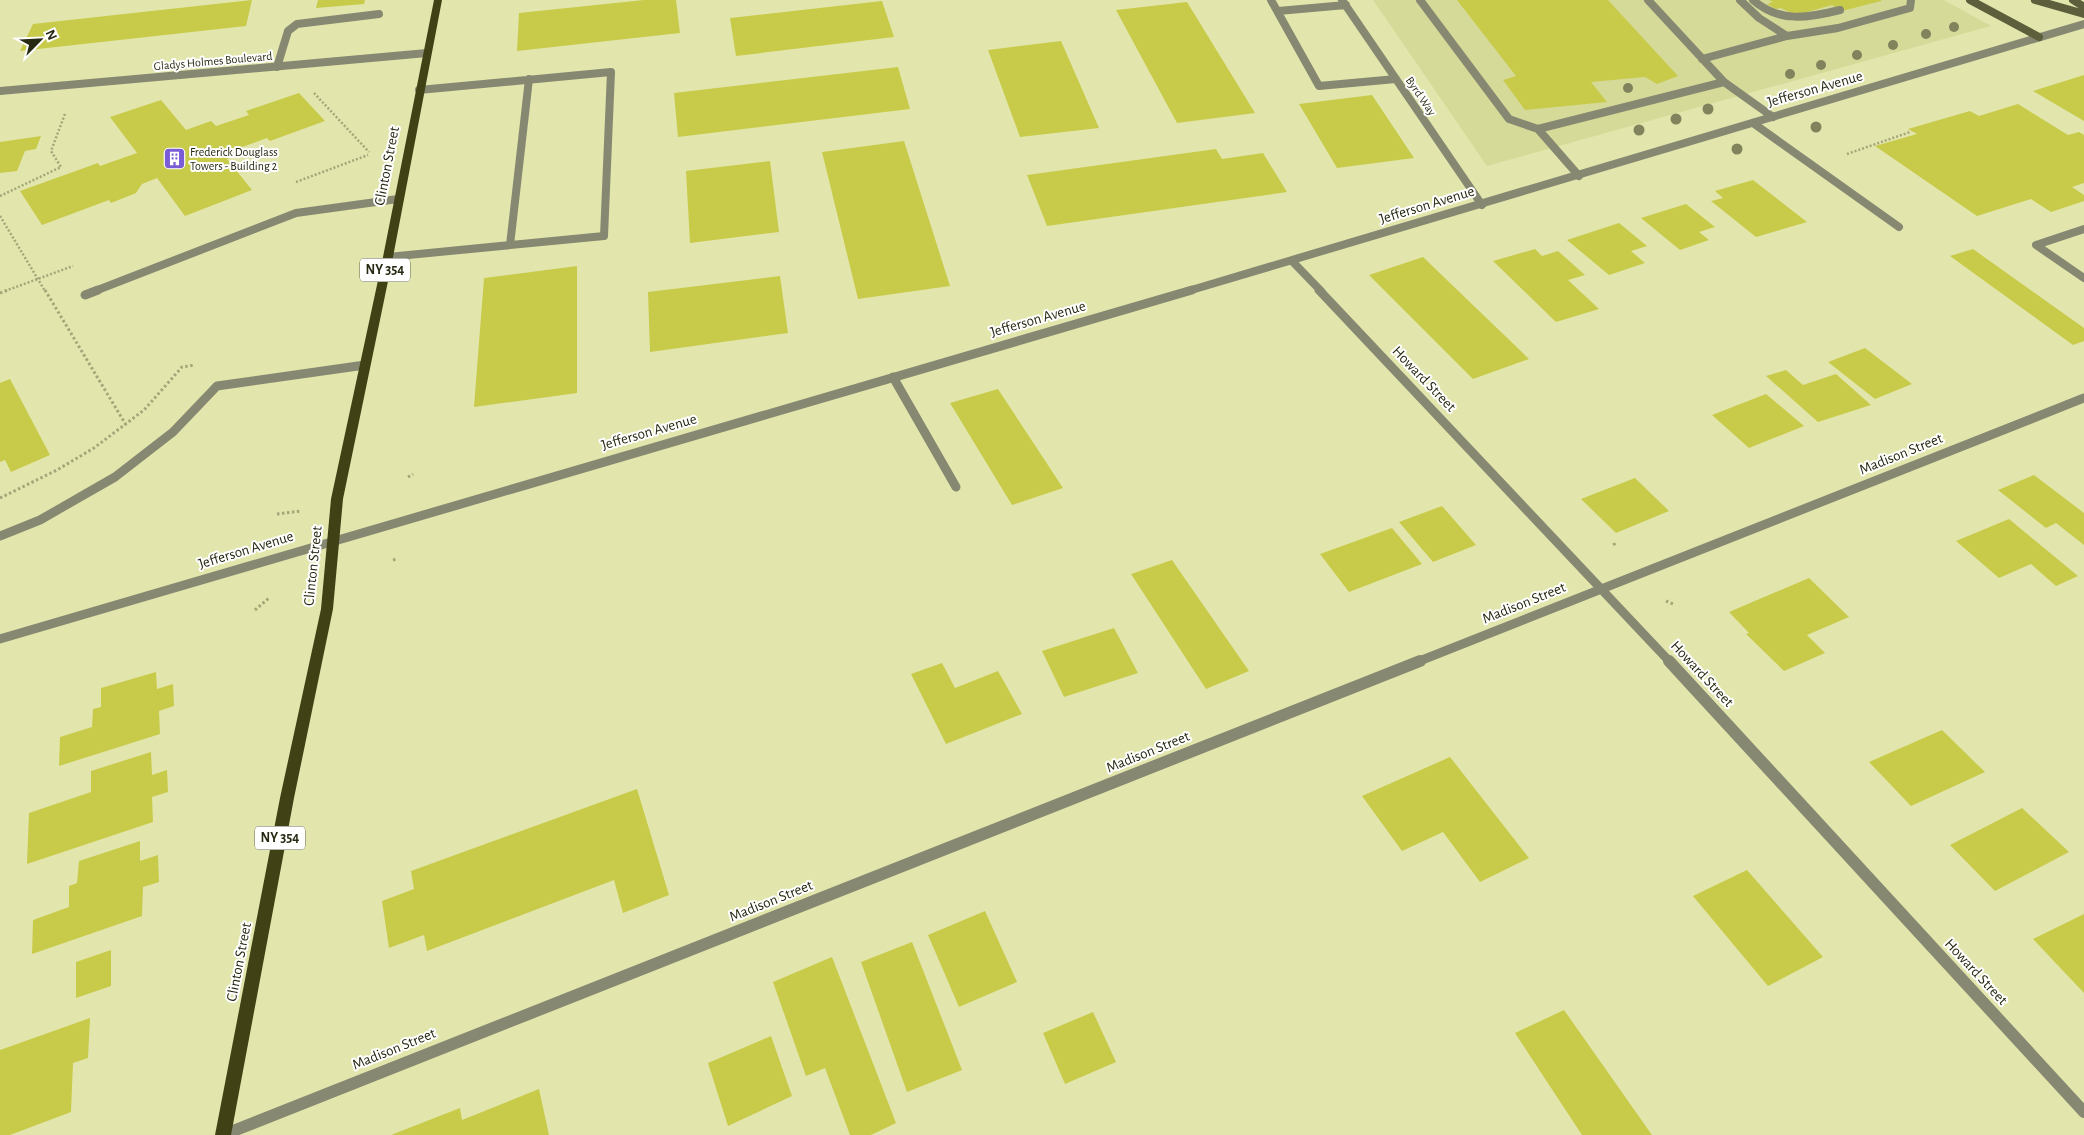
<svg xmlns="http://www.w3.org/2000/svg" width="2084" height="1135" font-family="'Alegreya Sans',sans-serif">
<rect width="100%" height="100%" fill="#e2e6ac"/>
<!-- built -->
<path fill="#d6da98" d="M1373 0H1944L1991 26 1487 166Z"/>
<!-- building -->
<path fill="#c8cb4a" d="M252 0 246 26 20 51 33 24Z
M318 0H365L364 4 316 8Z
M644 0H676L680 33 517 51 519 13Z
M1457 0H1608L1678 76 1657 84 1645 77 1591 82 1607 102 1525 110 1503 80 1516 76Z
M1769 0H1881V1L1842 11 1832 5 1800 14 1789 12 1781 8 1776 9 1767 4 1773 2Z
M882 1 894 37 736 56 730 18Z
M1187 2 1255 113 1177 123 1116 10Z
M1061 41 1099 128 1020 137 988 50Z
M898 67 910 109 678 137 674 93Z
M2084 75V121L2033 91Z
M299 93 325 121 270 141 267 138 226 153 230 158 227 159 252 190 185 216 157 178 142 184 136 193 111 203 109 200 42 225 20 191 98 163 100 166 137 153 110 117 161 100 186 130 211 121 216 126 249 115 246 111Z
M1372 95 1414 158 1337 168 1299 104Z
M2018 104 2068 135 2079 132 2084 135V183L2072 187 2084 195V201L2051 212 2031 199 1977 216 1875 146 1917 134 1908 129 1970 111 1979 116Z
M41 136 36 149 25 151 17 171 0 173V142Z
M904 141 950 286 858 299 822 152Z
M1216 149 1222 159 1263 153 1287 192 1047 226 1027 175Z
M770 161 779 232 690 243 686 171Z
M1753 180 1807 222 1756 237 1711 201 1723 198 1715 191Z
M1686 204 1715 227 1699 232 1709 240 1680 250 1641 218Z
M1619 223 1647 246 1631 251 1645 263 1609 275 1567 240Z
M1535 249 1542 256 1558 251 1585 275 1568 280 1599 309 1556 322 1493 261Z
M1973 249 2084 328V341L2073 345 1950 256Z
M1423 257 1529 359 1473 379 1369 275Z
M577 266V393L474 407 484 278Z
M780 276 788 333 650 352 648 292Z
M1865 348 1912 384 1875 399 1828 362Z
M1786 370 1803 385 1836 374 1871 405 1818 422 1766 376Z
M10 379 50 455 11 472 5 460 0 462V383Z
M998 389 1063 488 1012 505 950 403Z
M1766 394 1804 426 1749 448 1712 415Z
M2034 475 2084 513V545L2056 523 2046 528 1998 490Z
M1635 478 1669 511 1616 533 1581 499Z
M1442 506 1476 545 1433 562 1399 522Z
M2009 519 2078 576 2056 586 2031 564 1999 578 1956 541Z
M1392 528 1422 564 1349 592 1320 554Z
M1172 560 1249 671 1206 689 1131 574Z
M1809 578 1849 617 1807 635 1825 653 1784 671 1746 634 1749 633 1729 612Z
M1114 628 1138 673 1064 697 1042 651Z
M942 663 955 688 998 671 1022 714 946 744 911 674Z
M156 672 157 689 173 684 174 706 159 711 160 734 59 766 60 737 92 727 93 709 101 707V688Z
M1942 730 1985 772 1911 806 1869 762Z
M151 752 152 775 167 770 168 792 152 797 153 822 27 864 29 813 91 792V771Z
M1450 757 1529 858 1480 882 1443 832 1402 851 1362 796Z
M637 789 669 895 623 913 614 880 427 951 424 935 389 948 382 901 414 889 411 871Z
M2022 808 2069 852 1995 891 1950 845Z
M140 841V861L158 855 159 882 143 887 142 916 32 954 33 920 69 907V886L77 883 79 861Z
M1747 870 1823 957 1768 986 1693 896Z
M985 911 1017 982 959 1007 928 935Z
M2084 914V993L2033 939Z
M912 942 962 1070 907 1092 861 962Z
M111 950V986L76 998V962Z
M832 957 896 1123 871 1135H850L825 1068 806 1076 773 982Z
M1564 1010 1652 1135H1582L1515 1033Z
M1093 1012 1116 1062 1065 1084 1043 1033Z
M90 1018 88 1058 73 1063 71 1112 10 1135H0V1050Z
M771 1036 792 1096 728 1126 708 1063Z
M539 1089 549 1135H391L460 1108 462 1120Z"/>
<g fill="none" stroke-linecap="round" stroke-linejoin="round">
<!-- path-far1 -->
<path stroke="#a3a678" stroke-width="2.5" stroke-dasharray="2 2" stroke-linecap="butt" d="M314 93 369 152
M1847 154 1910 132
M296 182 368 155
M0 196 61 167 51 151 65 114
M0 216 45 291
M5 291 73 266"/>
<!-- path -->
<path stroke="#a3a678" stroke-width="3" stroke-dasharray="2.5 2.5" stroke-linecap="butt" d="M45 290 126 425
M0 293 8 290
M408 477 413 474
M0 498 57 470 94 448 144 410 182 367 195 365
M277 514 301 511
M1614 543 1615 547
M393 560 397 559
M1666 601 1673 604
M255 610 269 598"/>
<!-- service-far1 -->
<path stroke="#878871" stroke-width="8" d="M1271 0 1319 86 1396 79
M1342 0 1482 205
M1420 0 1509 119 1538 129
M1648 0 1724 82 1773 117
M1740 0 1759 18 1787 36 1838 28 1910 8 1911 0
M1753 0C1779 23 1808 18 1840 10
M1278 11 1346 5
M1702 59 1787 36
M277 67 288 31 297 24 379 14
M1753 123 1899 227
M1579 176 1538 129 1724 82
M2084 229 2036 245 2084 278
M510 245 529 79
M388 257 604 236 611 72 419 90
M95 291 296 213 398 199"/>
<!-- service -->
<path stroke="#878871" stroke-width="9" d="M85 295 98 290
M893 377 956 487
M0 536 40 520 115 477 173 432 217 386 365 365"/>
<!-- minor-far2 -->
<path stroke="#878871" stroke-width="8" d="M0 91 427 53
M1292 261 1321 291"/>
<!-- minor-far1 -->
<path stroke="#878871" stroke-width="9" d="M1319 290 1670 662
M1417 662 2084 398"/>
<!-- minor -->
<path stroke="#878871" stroke-width="12" d="M1669 661 2084 1112
M223 1135 1420 661"/>
<!-- tertiary-far1 -->
<path stroke="#878871" stroke-width="8" d="M1188 291 2084 24"/>
<!-- tertiary -->
<path stroke="#878871" stroke-width="9" d="M0 639 1192 290"/>
<!-- secondary -->
<path stroke="#5d5f3c" stroke-width="8" d="M1970 0 2039 37
M2035 0 2084 14
M2073 0 2084 7"/>
<!-- primary -->
<path fill="#404115" fill-rule="evenodd" d="M434 0H442L393 257 343 499 333 609 294 798 231 1135H215L280 798 321 609 331 499 383 257Z"/>
</g>
<!-- trees -->
<g fill="#81835d">
<circle cx="1954" cy="27" r="5"/>
<circle cx="1926" cy="34" r="5"/>
<circle cx="1893" cy="45" r="5"/>
<circle cx="1857" cy="55" r="5"/>
<circle cx="1821" cy="65" r="5"/>
<circle cx="1790" cy="74" r="5"/>
<circle cx="1628" cy="88" r="5"/>
<circle cx="1708" cy="109" r="5.5"/>
<circle cx="1676" cy="119" r="5.5"/>
<circle cx="1816" cy="127" r="5.5"/>
<circle cx="1639" cy="130" r="5.5"/>
<circle cx="1737" cy="149" r="5.5"/>
</g>
<!-- icons -->
<defs>
<symbol id="building-square" viewBox="-11 -11 22 22"><rect x="-9" y="-9" width="18" height="18" rx="4" fill="#7a5cd7" stroke="#fff"/><path d="M-4-6H4V6H1V3H-1V6H-4ZM-2.5-4.3h1.7v1.8h-1.7ZM.8-4.3h1.7v1.8H.8ZM-2.5-1h1.7V.8h-1.7ZM.8-1h1.7V.8H.8Z" fill="#fff"/></symbol>
</defs>
<g fill-rule="evenodd">
<use href="#building-square" x="162" y="146" width="25" height="25"/>
</g>
<g text-anchor="middle" dominant-baseline="central" stroke-width="4" stroke-linejoin="round" paint-order="stroke">
<!-- far-street labels -->
<g font-size="12" fill="#282912" stroke="#fff">
<text transform="translate(213 61) rotate(-5)">Gladys Holmes Boulevard</text>
<text transform="translate(1421 96) rotate(56)">Byrd Way</text>
</g>
<!-- far-poi labels -->
<g font-size="12" fill="#282912" stroke="#fff" text-anchor="start">
<text x="190" y="152">Frederick Douglass<tspan x="190" dy="14">Towers - Building 2</tspan></text>
</g>
<!-- shield labels -->
<g fill="#fff" stroke="#686959" stroke-width="1">
<rect x="360" y="258.5" width="50" height="23" rx="4"/>
<rect x="255" y="826.5" width="50" height="23" rx="4"/>
</g>
<g font-size="14" font-weight="bold" fill="#282912">
<text x="385" y="270">NY 354</text>
<text x="280" y="838">NY 354</text>
</g>
<!-- street labels -->
<g font-size="15" fill="#282912" stroke="#fff">
<text transform="translate(1815 89) rotate(-16)">Jefferson Avenue</text>
<text transform="translate(387 166) rotate(-79)">Clinton Street</text>
<text transform="translate(1427 205) rotate(-17)">Jefferson Avenue</text>
<text transform="translate(1038 319) rotate(-16)">Jefferson Avenue</text>
<text transform="translate(1424 379) rotate(46)">Howard Street</text>
<text transform="translate(649 432) rotate(-16)">Jefferson Avenue</text>
<text transform="translate(1901 454) rotate(-22)">Madison Street</text>
<text transform="translate(246 550) rotate(-17)">Jefferson Avenue</text>
<text transform="translate(313 566) rotate(-84)">Clinton Street</text>
<text transform="translate(1524 603) rotate(-22)">Madison Street</text>
<text transform="translate(1702 674) rotate(47)">Howard Street</text>
<text transform="translate(1148 752) rotate(-22)">Madison Street</text>
<text transform="translate(771 901) rotate(-22)">Madison Street</text>
<text transform="translate(239 962) rotate(-79)">Clinton Street</text>
<text transform="translate(1976 972) rotate(47)">Howard Street</text>
<text transform="translate(394 1049) rotate(-22)">Madison Street</text>
</g>
</g>
<!-- north arrow -->
<g transform="translate(40 40) rotate(66)" stroke="#ffffff" stroke-width="4" paint-order="stroke">
<path d="M0-4L9 19L0 12L-9 19Z" fill="#282912"/>
<text y="-8" font-size="14" font-weight="bold" text-anchor="middle" fill="#282912">N</text>
</g>
</svg>
